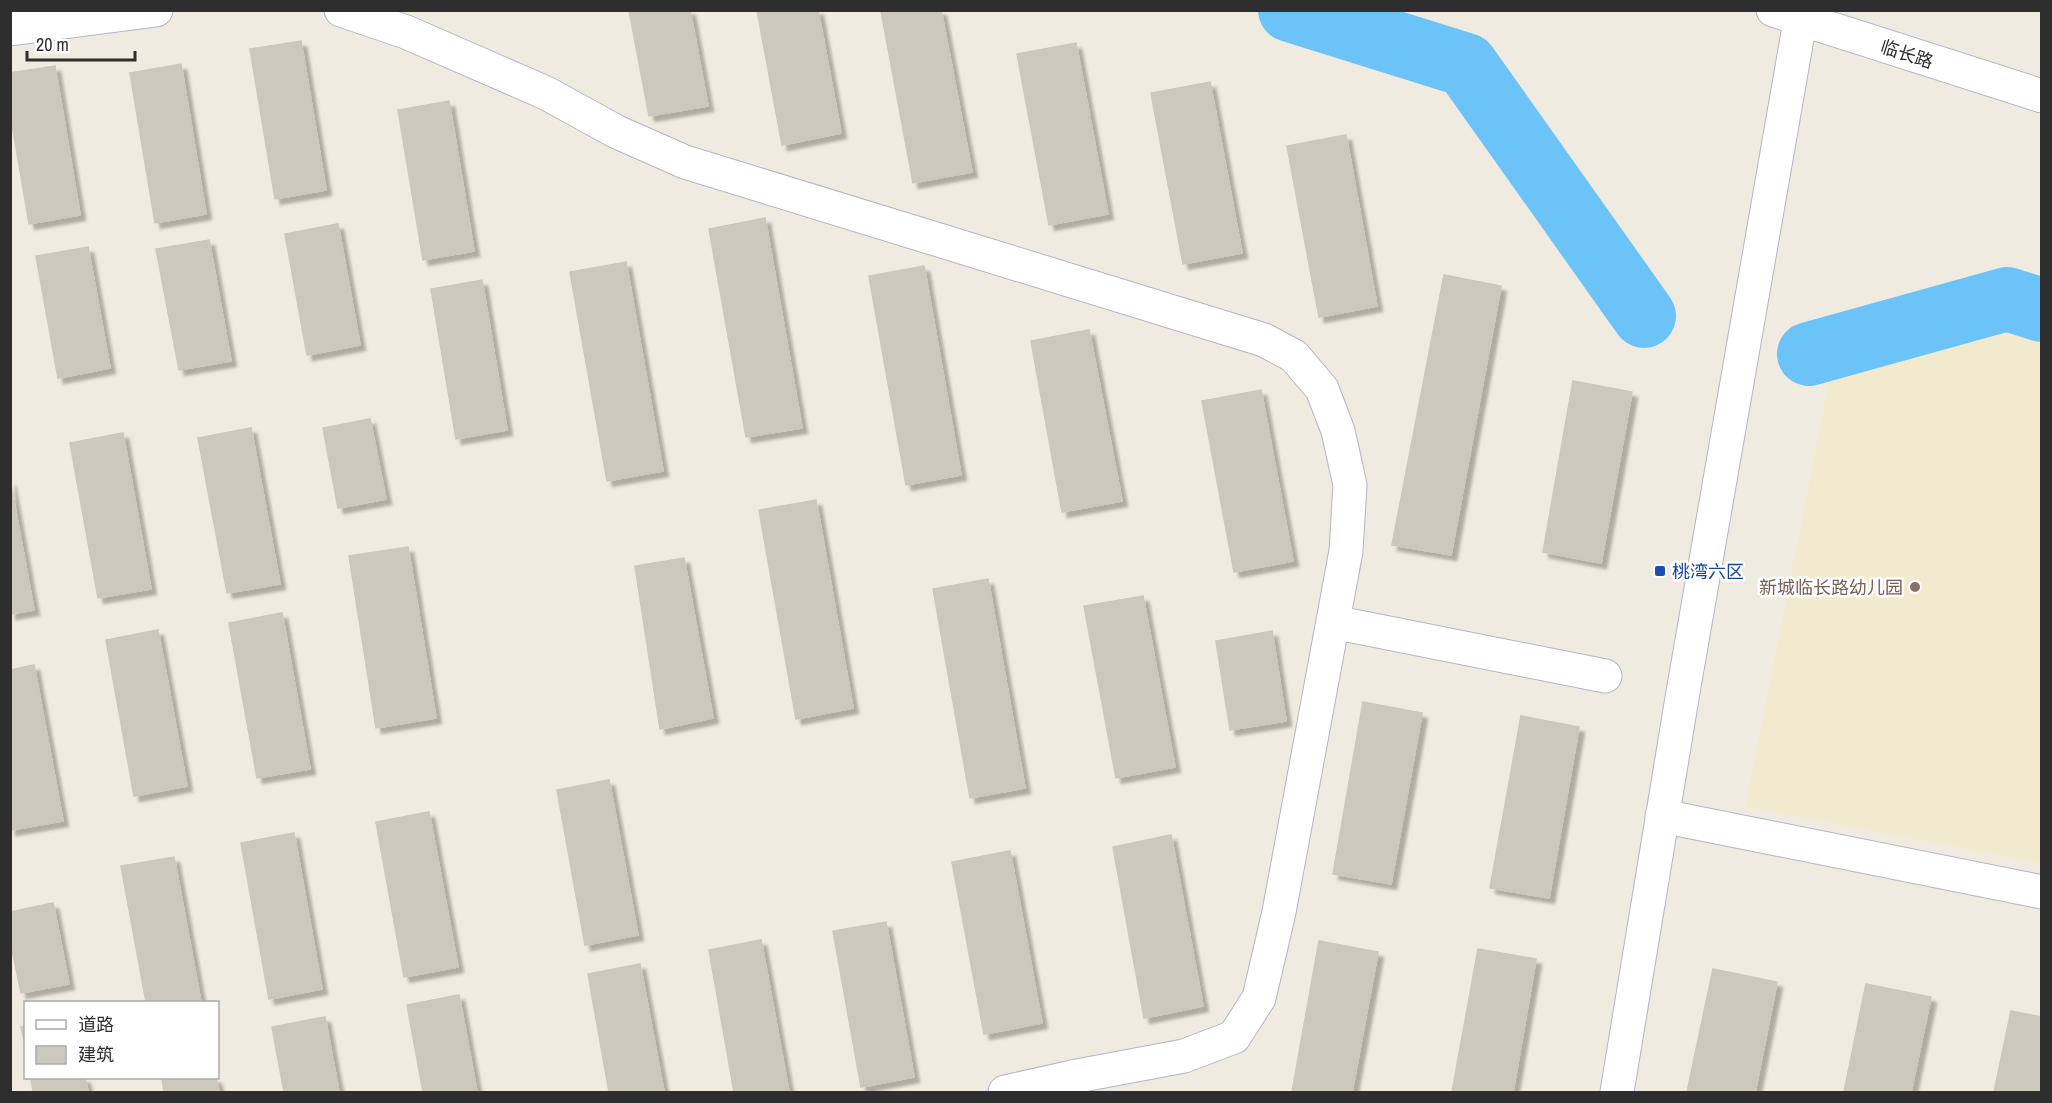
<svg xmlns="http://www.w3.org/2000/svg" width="2052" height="1103" font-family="'Archivo Narrow','Noto Sans SC',sans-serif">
<defs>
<filter id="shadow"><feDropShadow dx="5.5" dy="5.5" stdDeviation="1.5" flood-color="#0004"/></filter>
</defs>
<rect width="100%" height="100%" fill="#f0ebe0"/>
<!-- education -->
<path fill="#f2eace" d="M2001 317 2041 330 2040 863 1745 807 1832 367Z"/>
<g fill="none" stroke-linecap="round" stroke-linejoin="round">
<!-- river -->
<path stroke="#6cc3f8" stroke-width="64" d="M1290 10 1466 65 1644 316
M1809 354 2007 299 2042 310"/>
</g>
<!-- building -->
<path fill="#cbc9be" stroke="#ccc7b8" stroke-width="1.5" filter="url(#shadow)" d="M629 10H690L708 106 649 116Z
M757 10H818L841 133 782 145Z
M886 10H941L972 172 913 183 881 11Z
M301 41 326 190 275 199 250 49Z
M1076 43 1108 214 1049 225 1017 54Z
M181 64 206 214 155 223 130 73Z
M55 66 80 215 29 224 10 112V73Z
M1210 82 1242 253 1183 264 1151 93Z
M449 101 474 251 423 260 398 110Z
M1346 135 1377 306 1319 317 1287 146Z
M765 218 802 428 746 437 709 229Z
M338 224 360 345 307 355 285 234Z
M209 240 231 361 179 370 156 249Z
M88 247 110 368 58 378 36 256Z
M626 262 663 471 607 481 570 272Z
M924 266 961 475 906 485 869 276Z
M1444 275 1501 286 1451 555 1392 545Z
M482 280 507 430 456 439 431 289Z
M1089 330 1122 501 1062 512 1031 341Z
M1573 381 1632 392 1601 563 1543 552Z
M1261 390 1293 561 1234 572 1202 401Z
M370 419 386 499 338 508 323 428Z
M251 428 280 584 227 593 198 438Z
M123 433 151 589 98 598 70 443Z
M10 480 34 610 10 614Z
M816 500 853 708 796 719 759 510Z
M408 547 436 718 376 728 349 556Z
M684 558 713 718 660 729 635 566Z
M988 579 1025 788 970 798 933 589Z
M1143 596 1175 767 1116 778 1084 606Z
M282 613 310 769 257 778 229 623Z
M158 630 187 786 134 796 106 640Z
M1272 631 1286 721 1230 730 1216 641Z
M34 665 63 821 10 830V670Z
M1363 702 1422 713 1391 884 1333 874Z
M1521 716 1579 727 1549 898 1490 888Z
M609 780 638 935 585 945 557 790Z
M429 812 458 967 404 977 376 822Z
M294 833 322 989 269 999 241 843Z
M1171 835 1203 1006 1144 1018 1113 847Z
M1010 851 1042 1023 984 1034 952 862Z
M174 857 201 1002H146L121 866Z
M53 903 69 984 21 993 10 940V912Z
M886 922 914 1077 861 1087 833 931Z
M761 940 789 1092H734L709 950Z
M1319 941 1378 952 1352 1092H1292Z
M1478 949 1536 959 1513 1092H1452Z
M640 964 664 1092H609L588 974Z
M1713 969 1777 982 1755 1092H1687Z
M1866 984 1931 997 1911 1092H1844Z
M459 995 477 1092H423L407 1005Z
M2011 1011 2042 1017V1092H1994Z
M325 1017 339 1092H284L272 1027Z
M26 1026V1049L21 1027Z
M31 1078H85L88 1092H33Z
M162 1078H216L219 1092H164Z"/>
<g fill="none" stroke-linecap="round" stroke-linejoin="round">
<defs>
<path id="street" d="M341 10 406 32 546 93 617 132 685 162 1264 340 1294 356 1322 389 1338 431 1350 485 1346 551 1279 912 1259 998 1234 1037 1184 1056 1072 1077 1005 1092
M10 29 156 10
M1333 622 1605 676
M1662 816 2042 892"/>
<path id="secondary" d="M1773 10 2042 96
M1617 1092 1683 692 1802 10"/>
</defs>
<!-- street casing -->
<use href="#street" stroke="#b4b4c2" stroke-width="35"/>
<!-- secondary casing -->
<use href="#secondary" stroke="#b4b4c2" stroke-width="35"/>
<!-- street -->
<use href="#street" stroke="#fff" stroke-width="33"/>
<!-- secondary -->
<use href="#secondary" stroke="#fff" stroke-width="33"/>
</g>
<!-- markers -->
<rect fill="#1a4fb4" stroke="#fff" stroke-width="2" x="1654" y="565" width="12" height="12" rx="3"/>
<circle fill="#8d6e63" stroke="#fff" stroke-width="2" cx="1915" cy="587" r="6"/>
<g text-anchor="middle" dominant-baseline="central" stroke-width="5" stroke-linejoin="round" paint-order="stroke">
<!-- street labels -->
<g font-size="18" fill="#2e2e2e" stroke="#fff">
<text transform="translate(1907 54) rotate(18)">临长路</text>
</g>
<!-- transit labels -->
<g font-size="18" fill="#164399" stroke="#fff" text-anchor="start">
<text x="1672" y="571">桃湾六区</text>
</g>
<!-- education labels -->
<g font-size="18" fill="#785e54" stroke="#fff" text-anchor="end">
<text x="1903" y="587">新城临长路幼儿园</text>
</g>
</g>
<!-- border -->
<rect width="2052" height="1103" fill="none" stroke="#2e2e2e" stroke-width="24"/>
<!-- legend -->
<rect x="24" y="1001" width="195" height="78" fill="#ffffff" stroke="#ababab" stroke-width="1.5"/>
<rect x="36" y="1020" width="30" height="9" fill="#ffffff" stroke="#ababab" stroke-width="1.5"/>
<text x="78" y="1031" font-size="18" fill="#2e2e2e">道路</text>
<rect x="36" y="1046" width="30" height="18" fill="#cbc9be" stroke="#ababab" stroke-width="1.5"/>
<text x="78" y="1061" font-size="18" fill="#2e2e2e">建筑</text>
<!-- scale -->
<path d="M27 51v9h108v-9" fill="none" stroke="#2e2e2e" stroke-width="3"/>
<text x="36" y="51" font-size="18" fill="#2e2e2e" stroke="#ffffff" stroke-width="4.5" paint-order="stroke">20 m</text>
</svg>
